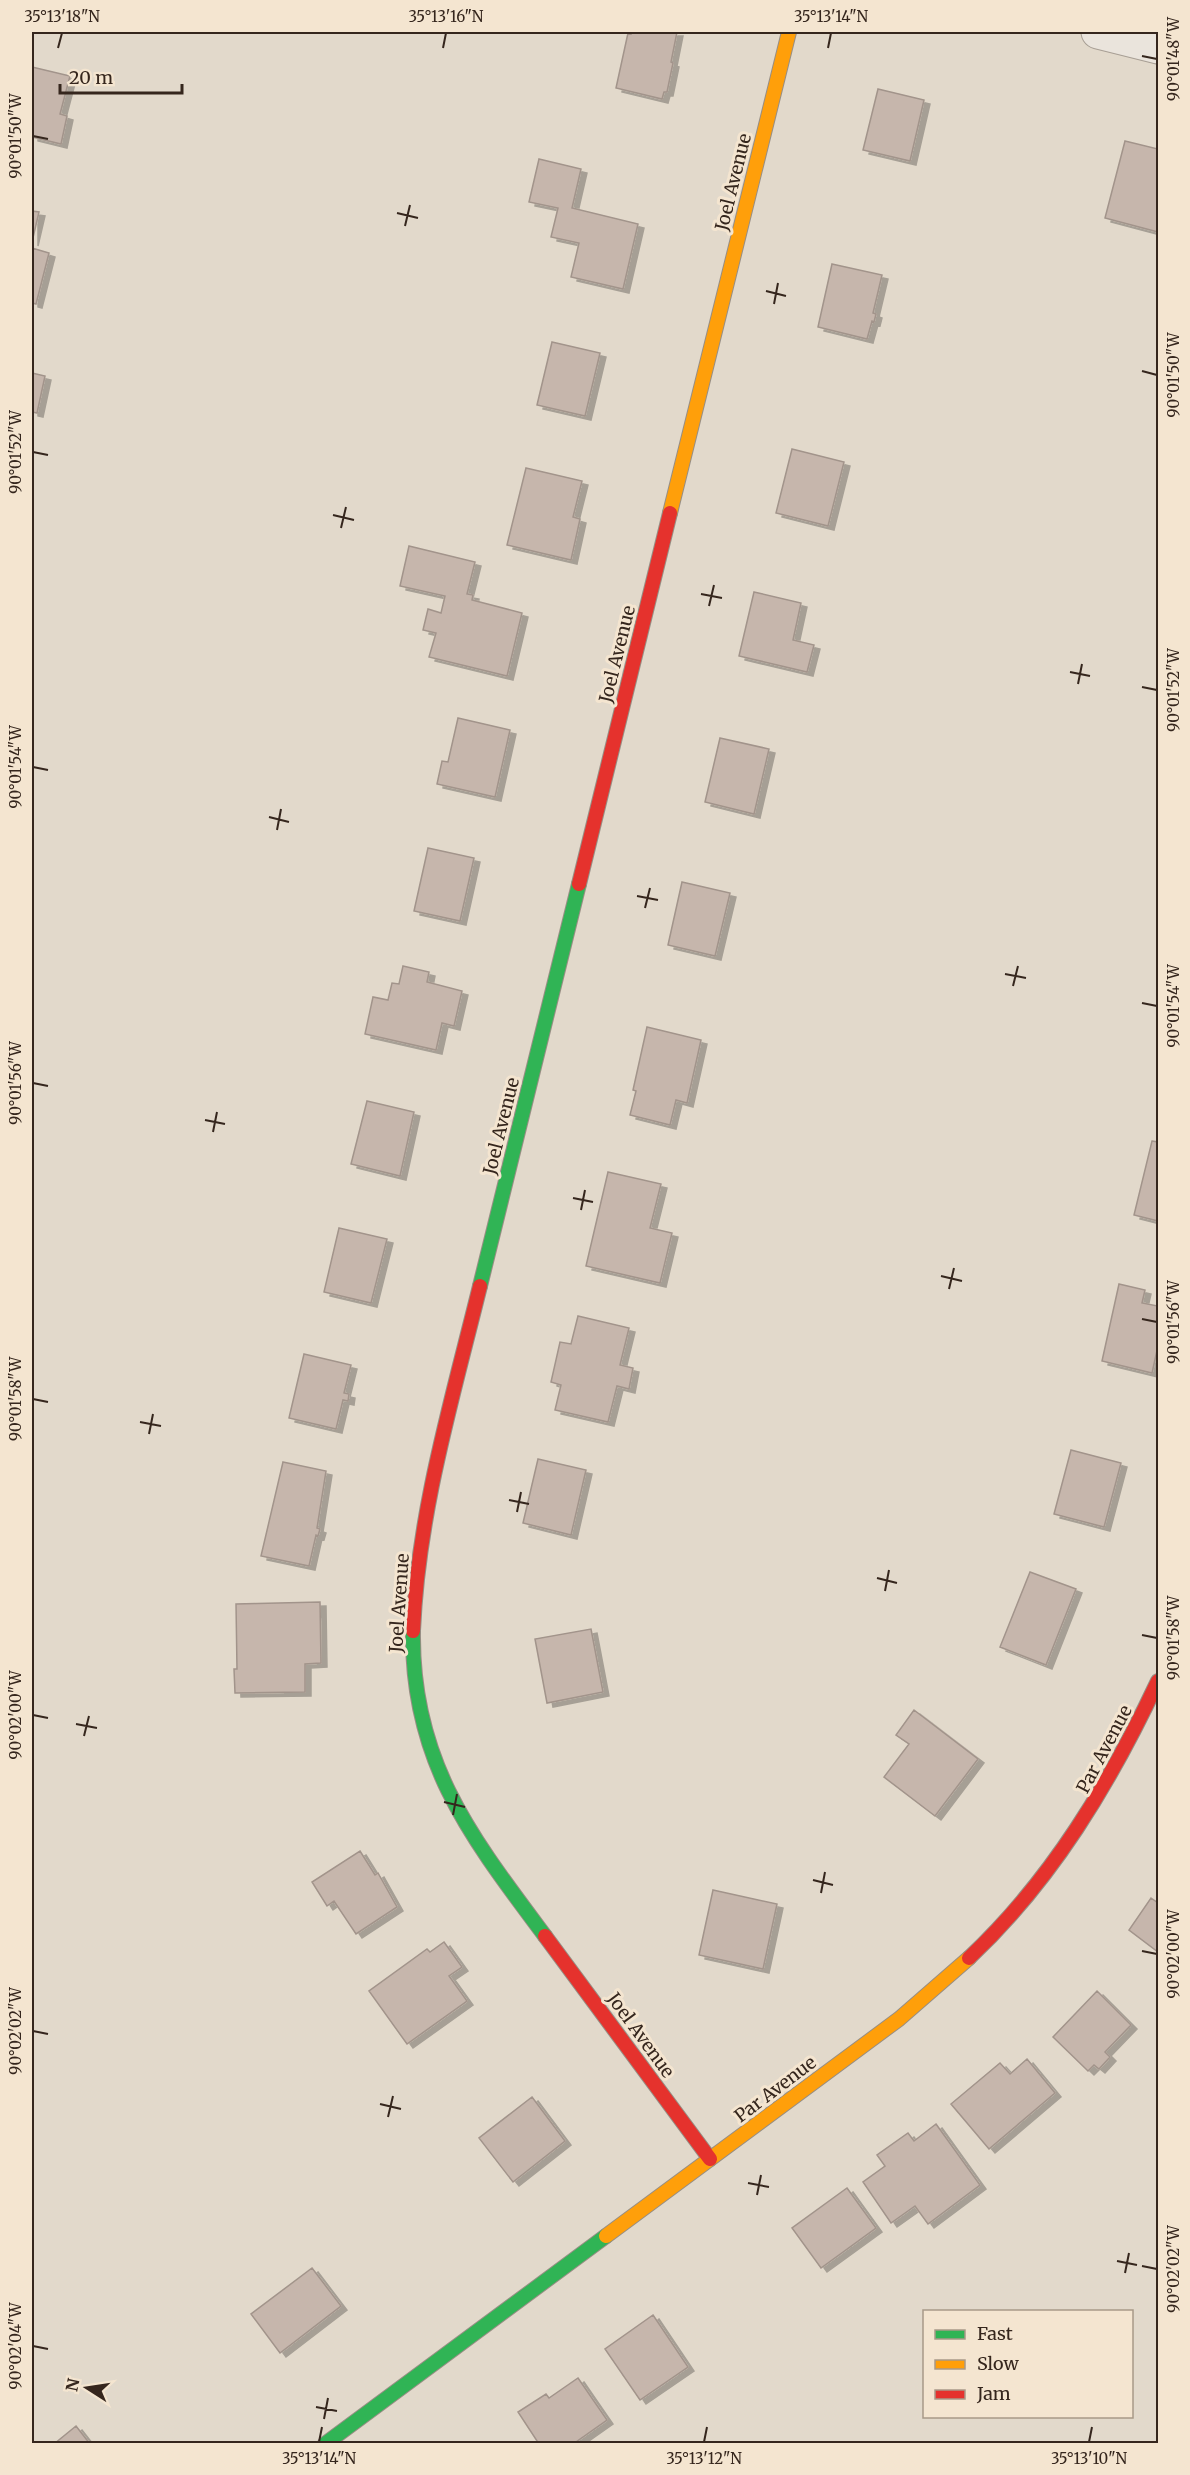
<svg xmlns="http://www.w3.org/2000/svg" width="1190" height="2475" font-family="Merriweather,serif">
<defs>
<filter id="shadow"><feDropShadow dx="6" dy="4" stdDeviation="0" flood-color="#0004"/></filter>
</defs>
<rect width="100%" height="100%" fill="#e2d9cb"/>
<!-- building -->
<path fill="#c6b6ac" stroke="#a2948b" stroke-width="1.5" filter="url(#shadow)" d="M631 32H677L671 62 673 63 667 92H664L662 99 616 88 628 33 631 34Z
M32 67 70 76 60 114 67 116 61 144 32 137Z
M878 89 924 100 910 161 863 150Z
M1125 141 1158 149V232L1105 218Z
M539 159 581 169 572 208 638 224 623 289 571 277 579 243 551 237 558 208 529 202Z
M32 211 39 212 32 242Z
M32 248 49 253 36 304 32 303Z
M832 264 882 275 873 313 876 314 874 322 872 321 867 339 818 327Z
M552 342 600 353 585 416 537 405Z
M32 373 45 376 37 413 32 412Z
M792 449 844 462 828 526 776 513Z
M526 468 582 481 573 517 580 519 571 560 507 545Z
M409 546 475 562 467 594 473 595 472 600 522 613 507 676 429 657 436 633 423 630 428 609 441 613 445 596 400 586Z
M754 592 801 603 793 640 814 645 807 672 739 656Z
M458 718 510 730 495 797 437 784 442 761 448 762Z
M720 738 769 749 754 814 705 802Z
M428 848 474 858 460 921 414 911Z
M682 882 730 893 715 956 668 945Z
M403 966 429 972 427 982 462 991 454 1026 442 1023 436 1050 365 1034 373 997 388 1000 392 983 399 984Z
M647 1027 701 1040 687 1103 676 1100 670 1125 630 1115 636 1091 633 1090Z
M367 1101 414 1112 400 1176 351 1164Z
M1152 1141 1158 1142V1221L1134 1215Z
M608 1172 661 1184 650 1228 672 1233 660 1283 586 1266Z
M339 1228 387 1239 371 1303 324 1292Z
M1119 1284 1145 1290 1142 1303 1158 1306V1346L1152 1373 1102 1361Z
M578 1316 629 1328 620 1365 633 1368 629 1389 617 1386 608 1422 555 1410 561 1385 551 1382 560 1342 571 1344Z
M304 1354 351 1365 344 1393 349 1394 348 1401 343 1400 336 1429 289 1418Z
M1071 1450 1121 1463 1104 1527 1054 1514Z
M538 1459 586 1470 571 1535 523 1523Z
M283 1462 326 1471 317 1528 320 1529 318 1536 316 1535 309 1566 261 1556Z
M1030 1572 1076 1589 1046 1665 1000 1647Z
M320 1602 321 1663 305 1664V1692L235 1693 234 1669H237L236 1604Z
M591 1629 603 1692 547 1703 535 1639Z
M914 1710 978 1759 935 1816 884 1777 909 1744 896 1735Z
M360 1851 375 1875 378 1873 397 1907 356 1934 334 1901 327 1906 312 1882Z
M713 1890 777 1904 763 1969 699 1955Z
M1151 1898 1158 1903V1952L1129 1930Z
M444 1942 462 1967 449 1976 467 2001 407 2044 369 1991 427 1949 430 1952Z
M1097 1991 1131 2025 1105 2052 1110 2057 1099 2069 1094 2065 1088 2071 1053 2037Z
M1027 2059 1055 2093 989 2149 951 2104 1000 2063 1010 2074Z
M532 2097 565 2141 513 2182 479 2138Z
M936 2124 980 2185 928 2224 915 2206 891 2223 863 2182 885 2166 877 2155 908 2133 914 2141Z
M847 2188 876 2228 821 2268 792 2228Z
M312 2268 341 2306 280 2353 251 2314Z
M653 2315 688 2367 640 2400 605 2349Z
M578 2378 607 2420 573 2444H539L518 2412 546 2394 549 2398Z
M76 2426 90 2444H54Z"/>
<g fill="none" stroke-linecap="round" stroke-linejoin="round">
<defs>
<path id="street" d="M1098 32 1158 47"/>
<path id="fast" d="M480 1286 579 884
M413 1631C411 1761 471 1837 545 1936
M325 2444 606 2236"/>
<path id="slow" d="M670 513 789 32
M606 2236 899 2019 969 1958"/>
<path id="jam" d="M579 884 670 513
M413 1631C418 1513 452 1400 480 1286
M545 1936 710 2159
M969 1958C1052 1880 1110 1783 1158 1681"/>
</defs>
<!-- street casing -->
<use href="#street" stroke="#a79e94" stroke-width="35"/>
<!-- fast casing -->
<use href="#fast" stroke="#978e84" stroke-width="16"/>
<!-- slow casing -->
<use href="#slow" stroke="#978e84" stroke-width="16"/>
<!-- jam casing -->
<use href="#jam" stroke="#978e84" stroke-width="16"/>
<!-- street -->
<use href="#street" stroke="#eae4dc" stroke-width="33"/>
<!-- fast -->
<use href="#fast" stroke="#30b455" stroke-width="14"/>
<!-- slow -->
<use href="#slow" stroke="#ff9f0a" stroke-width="14"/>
<!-- jam -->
<use href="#jam" stroke="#e5322d" stroke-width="14"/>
</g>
<!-- ticks -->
<path fill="none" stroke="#35261d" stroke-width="2" d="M58 48 62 33M443 48 446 33M828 48 831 33M1142 56 1157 59M33 136 48 139M397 213 418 218M405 226 410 205M766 291 786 296M774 304 778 283M1142 371 1157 375M33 452 48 455M333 515 354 520M341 528 346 507M701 594 722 598M709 606 714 585M1070 672 1090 676M1078 684 1082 664M1142 687 1157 690M33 767 48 770M269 817 289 822M277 830 281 809M637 896 658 900M645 908 650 888M1005 974 1026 978M1013 986 1018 966M1142 1003 1157 1006M33 1083 48 1086M205 1120 225 1124M213 1132 217 1112M573 1198 593 1202M581 1210 585 1190M941 1276 962 1281M949 1289 954 1268M1142 1319 1157 1322M33 1399 48 1402M140 1422 161 1426M149 1434 153 1414M509 1500 529 1504M517 1512 521 1492M877 1578 897 1583M885 1591 889 1570M1142 1635 1157 1638M33 1715 48 1718M76 1724 97 1728M84 1736 89 1716M444 1802 465 1807M453 1815 457 1794M813 1880 833 1885M821 1893 825 1872M1142 1951 1157 1954M33 2031 48 2034M380 2104 401 2109M388 2117 393 2096M748 2183 769 2187M757 2195 761 2175M1117 2261 1137 2265M1142 2266 1157 2269M1125 2273 1129 2253M33 2346 48 2349M316 2407 337 2411M324 2419 328 2398M319 2442 322 2427M704 2442 707 2427M1089 2442 1092 2427"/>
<g text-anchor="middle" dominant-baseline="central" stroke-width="6" stroke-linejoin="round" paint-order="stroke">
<!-- street labels -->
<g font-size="18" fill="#35261d" stroke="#f4e5d0">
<text transform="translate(733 182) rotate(-76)">Joel Avenue</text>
<text transform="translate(617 654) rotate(-76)">Joel Avenue</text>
<text transform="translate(501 1126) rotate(-76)">Joel Avenue</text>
<text transform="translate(399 1603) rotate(-86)">Joel Avenue</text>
<text transform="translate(1104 1749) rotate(-62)">Par Avenue</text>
<text transform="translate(641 2035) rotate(54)">Joel Avenue</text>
<text transform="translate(775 2089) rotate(-37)">Par Avenue</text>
</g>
</g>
<!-- border -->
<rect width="1190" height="2475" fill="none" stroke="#f4e5d0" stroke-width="66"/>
<!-- legend -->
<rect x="923" y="2310" width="210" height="108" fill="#f4e5d0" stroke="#a89988" stroke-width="1.5"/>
<rect x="935" y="2330" width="30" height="9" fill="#30b455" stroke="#a89988" stroke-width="1.5"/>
<text x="977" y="2340" font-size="18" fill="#35261d">Fast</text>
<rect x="935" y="2360" width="30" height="9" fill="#ff9f0a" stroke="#a89988" stroke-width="1.5"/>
<text x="977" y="2370" font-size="18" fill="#35261d">Slow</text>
<rect x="935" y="2390" width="30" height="9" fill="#e5322d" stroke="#a89988" stroke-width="1.5"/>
<text x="977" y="2400" font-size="18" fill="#35261d">Jam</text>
<!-- north arrow -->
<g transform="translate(87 2388) rotate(282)" stroke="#f4e5d0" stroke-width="4.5" paint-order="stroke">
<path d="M0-4.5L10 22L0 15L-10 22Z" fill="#35261d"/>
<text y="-9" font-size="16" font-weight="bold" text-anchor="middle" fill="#35261d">N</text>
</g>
<!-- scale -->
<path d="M60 84v9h122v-9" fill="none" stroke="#35261d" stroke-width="3"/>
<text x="69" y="84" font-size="18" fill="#35261d" stroke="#f4e5d0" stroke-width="4.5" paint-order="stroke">20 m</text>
<rect x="33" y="33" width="1124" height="2409" fill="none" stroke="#35261d" stroke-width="2"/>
<g font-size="15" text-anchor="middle" fill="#35261d">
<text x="62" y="22">35°13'18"N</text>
<text x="446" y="22">35°13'16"N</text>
<text x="831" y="22">35°13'14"N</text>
<text transform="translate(1174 59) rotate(-90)" y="5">90°01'48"W</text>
<text transform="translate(16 136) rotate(-90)" y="5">90°01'50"W</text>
<text transform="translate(1174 375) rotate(-90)" y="5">90°01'50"W</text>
<text transform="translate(16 452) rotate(-90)" y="5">90°01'52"W</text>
<text transform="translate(1174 690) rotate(-90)" y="5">90°01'52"W</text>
<text transform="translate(16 767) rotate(-90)" y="5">90°01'54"W</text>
<text transform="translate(1174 1006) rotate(-90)" y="5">90°01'54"W</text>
<text transform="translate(16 1083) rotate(-90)" y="5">90°01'56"W</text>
<text transform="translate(1174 1322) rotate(-90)" y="5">90°01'56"W</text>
<text transform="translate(16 1399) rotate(-90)" y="5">90°01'58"W</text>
<text transform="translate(1174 1638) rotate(-90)" y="5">90°01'58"W</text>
<text transform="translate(16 1715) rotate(-90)" y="5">90°02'00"W</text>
<text transform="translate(1174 1954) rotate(-90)" y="5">90°02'00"W</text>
<text transform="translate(16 2031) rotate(-90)" y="5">90°02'02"W</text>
<text transform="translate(1174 2269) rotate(-90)" y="5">90°02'02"W</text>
<text transform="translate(16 2346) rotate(-90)" y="5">90°02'04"W</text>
<text x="319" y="2464">35°13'14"N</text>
<text x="704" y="2464">35°13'12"N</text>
<text x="1089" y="2464">35°13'10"N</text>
</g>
</svg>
